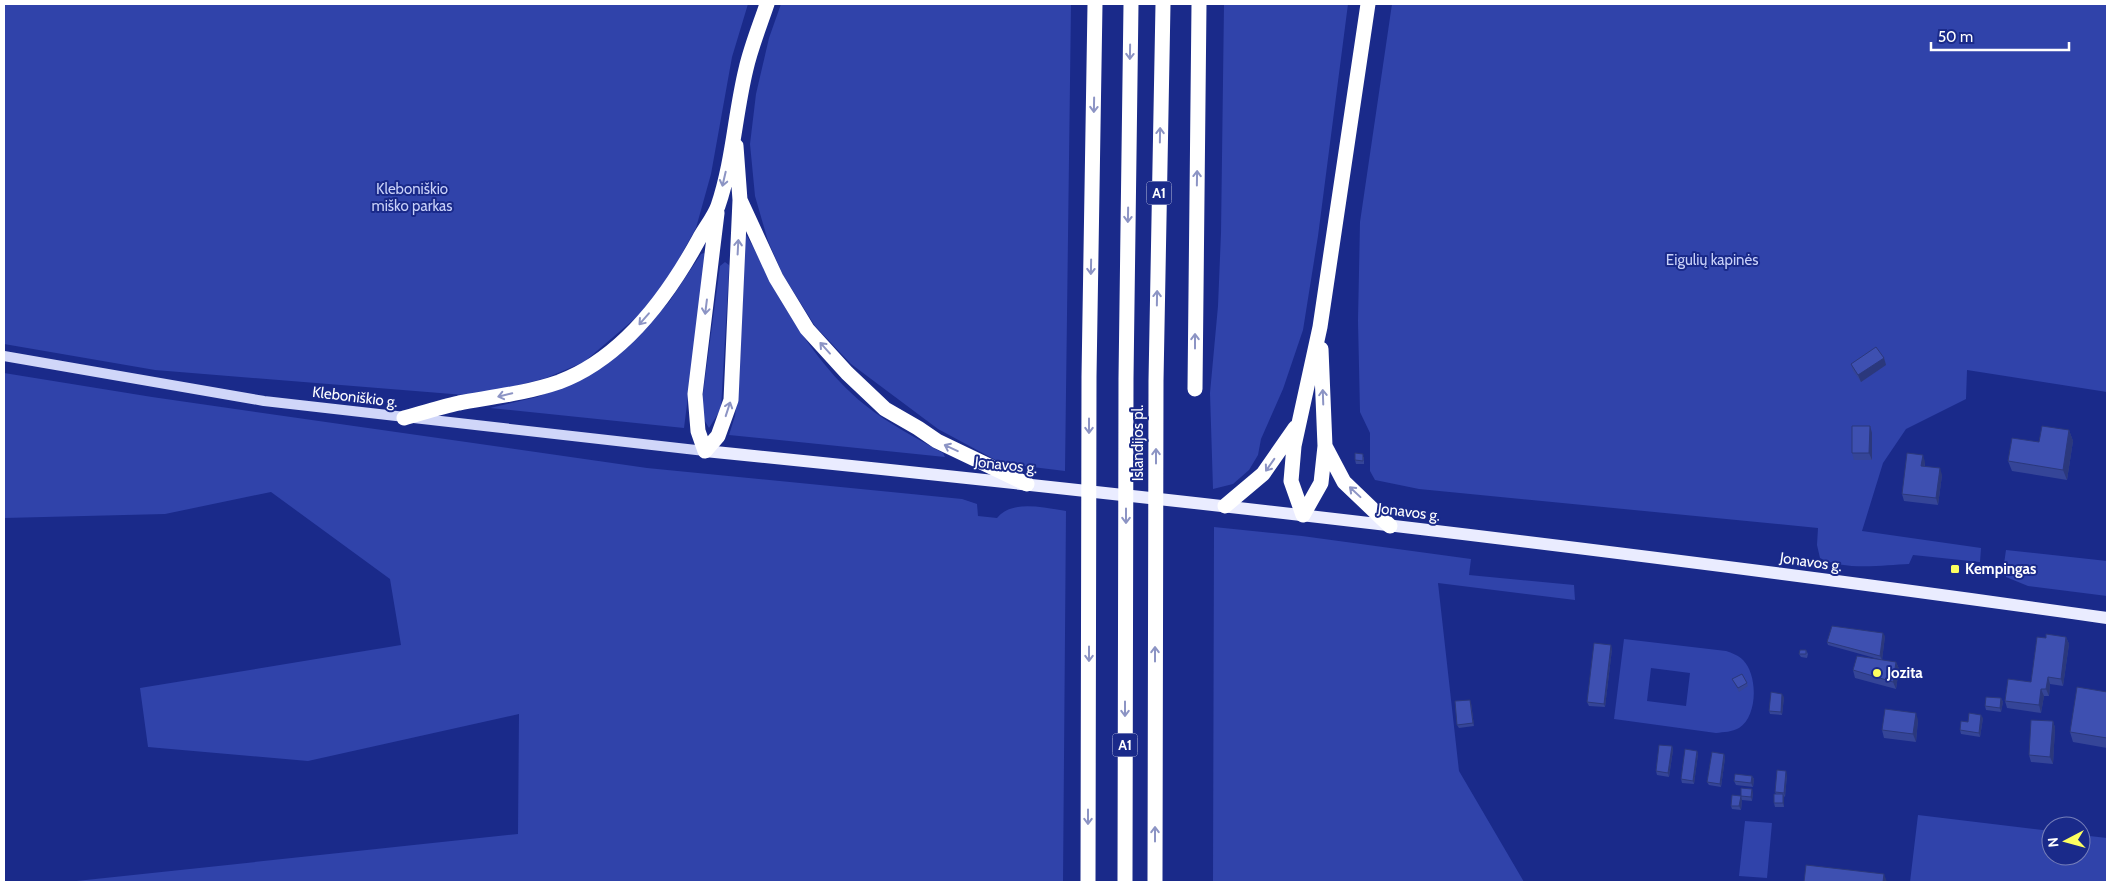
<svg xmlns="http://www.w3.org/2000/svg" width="2111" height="886" font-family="Cabin,sans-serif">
<rect width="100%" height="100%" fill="#1a2a8a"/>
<!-- green -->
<path fill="#3043aa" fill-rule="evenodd" d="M4 4H748L732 57 711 174 696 228 670 275 639 315 584 362 546 378 477 396 155 370 4 344Z
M781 4H1071L1065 471 1001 463 938 429 851 364 815 326 783 275 768 241 755 196 750 144 756 94 769 38Z
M1224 4H1348L1318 236 1303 330 1283 389 1261 439 1258 455 1249 470 1233 484 1213 489 1210 393 1218 306 1221 233Z
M1392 4H2107V392L1967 370 1966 399 1906 429 1883 463 1862 531 1981 548 1980 562 1913 555 1909 564C1884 565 1843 571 1820 558L1817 545 1818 528 1419 489 1375 480 1370 471V433L1360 412 1358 321 1360 222Z
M745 233C759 255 768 279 781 301 804 339 830 377 865 405 889 424 916 438 943 453L945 457 729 435 735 416 739 384Z
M704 253 706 255 684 428 490 408 537 397 585 378 626 347 669 302 701 254Z
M725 262 729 265V269L721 409 709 428 703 418 702 401 720 266Z
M4 373 152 397 647 468 962 499 977 504 978 516 997 518C1012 499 1045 508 1066 511L1063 882H67L518 834 519 714 308 761 148 747 140 688 401 645 390 579 271 492 165 514 4 518Z
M1214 527 1302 536 1471 559 1469 575 1574 585 1575 600 1438 583 1459 771 1524 882H1213Z
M2006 550 2107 561V596L2028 586 2006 577 2004 564Z
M1624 639 1726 651C1732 653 1738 655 1743 660 1758 675 1758 716 1739 728 1732 732 1724 732 1716 733L1614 719ZM1651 668 1690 673 1686 706 1647 701Z
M1918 815 2051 831V856H2081V835L2107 838V882H1910Z
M1745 821 1772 823 1767 878 1739 876Z"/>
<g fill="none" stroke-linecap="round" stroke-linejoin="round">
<!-- secondary -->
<path stroke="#d0d6f9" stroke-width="10" d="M4 356 264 401 705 451"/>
<!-- primary -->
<path stroke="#eaecff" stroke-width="12" d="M705 451C1173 498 1641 552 2107 618"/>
<!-- highway -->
<path stroke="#fff" stroke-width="15" d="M740 200 776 278 807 329 847 373 885 409 918 428 937 441 1027 484
M1195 389 1199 4
M404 418C422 413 441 407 459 403 492 397 527 393 559 382 623 358 668 296 699 239 705 228 714 217 718 206 733 162 735 114 746 69 751 47 760 25 767 4
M1325 446 1344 482 1390 526
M705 451 718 436 731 400 740 200 736 146
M705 451 698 431 695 394 717 213
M1225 506 1263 474 1295 428
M1303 515 1291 481 1294 446 1320 327 1368 4
M1303 515 1321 483 1325 446 1321 349
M1088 882 1089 377 1095 4
M1125 882 1126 379 1131 4
M1155 882 1156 381 1163 4"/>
</g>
<!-- wall -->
<path fill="#354598" d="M1884 358 1886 365 1861 382 1853 371 1851 364Z
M1870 426 1872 433V460H1854L1852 453Z
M2069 430 2073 441 2067 480 2012 471 2008 461 2039 442Z
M1364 457V464H1356L1355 460Z
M1925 462V466L1942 475 1938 505 1904 501 1902 494Z
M1885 636 1882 660 1828 645 1827 642Z
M2066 637 2069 644 2063 686 2050 684 2049 696H2044L2041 713 2007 708 2005 701 2031 682 2046 638Z
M1612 649 1605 707 1589 706 1587 702Z
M1806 650 1808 654 1807 658 1801 657 1799 654Z
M1896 662 1899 669 1896 689 1855 678 1853 670Z
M1732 679 1747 683 1748 686 1739 692Z
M2107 692V748L2073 742 2070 732Z
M1784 697 1782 715 1770 714 1769 711Z
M2001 698 2003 702 2001 712 1986 710 1985 706Z
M1471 703 1474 726 1459 728 1457 725Z
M1983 718 1980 737 1961 734 1960 730 1968 722Z
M1918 720 1916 742 1884 738 1882 730Z
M2053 721 2055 728 2053 764 2031 762 2029 755Z
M1672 746 1673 750 1669 777 1657 775 1656 771Z
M1697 751 1698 754 1694 784 1682 783 1681 779Z
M1724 754 1725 758 1721 787 1709 785 1707 782Z
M1787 775 1785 797 1784 796V807H1775L1774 803 1776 794 1775 792Z
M1752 776 1754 779 1753 787 1736 785 1734 781Z
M1753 792 1752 801 1742 800 1741 810 1732 809 1731 806 1741 796Z"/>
<!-- shaded-wall -->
<path fill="#2b387c" d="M1884 358 1886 365 1861 382 1858 375Z
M1870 426 1872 433V460L1869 453Z
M2069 430 2073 441 2067 480 2063 470Z
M1923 455 1925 462 1924 473 1921 466Z
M1940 468 1942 475 1938 505 1936 498Z
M1883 633 1885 636 1882 660 1880 656Z
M2066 637 2069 644 2063 686 2061 679Z
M1611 645 1612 649 1605 707 1604 704Z
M1896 662 1899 669 1896 689 1893 682Z
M2048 677 2050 684 2049 696 2046 689Z
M2041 689 2044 696 2041 713 2039 705Z
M1782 694 1784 697 1782 715 1781 712Z
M2001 698 2003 702 2001 712 2000 708Z
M1470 700 1471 703 1474 726 1473 723Z
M1916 713 1918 720 1916 742 1913 734Z
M1981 715 1983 718 1980 737 1979 733Z
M2053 721 2055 728 2053 764 2050 757Z
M1672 746 1673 750 1669 777 1668 773Z
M1697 751 1698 754 1694 784 1693 781Z
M1724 754 1725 758 1721 787 1720 784Z
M1786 771 1787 775 1785 797 1784 793Z
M1752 776 1754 779 1753 787 1751 783Z
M1752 789 1753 792 1752 801 1751 797Z
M1783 794 1784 797V807L1783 803Z
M1741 796 1742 800 1741 810 1739 806Z
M1884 874 1887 882H1883Z"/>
<!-- building -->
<path fill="#3e50b1" stroke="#2b387c" d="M1876 347 1884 358 1858 375 1851 364Z
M1852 426H1870L1869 453H1852Z
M2042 426 2069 430 2063 470 2008 461 2012 438 2039 442Z
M1355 453 1363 454V461L1355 460Z
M1907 453 1923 455 1921 466 1940 468 1936 498 1902 494Z
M1832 626 1883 633 1880 656 1827 642Z
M2046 634 2066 637 2061 679 2048 677 2046 689H2041L2039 705 2005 701 2008 679 2031 682 2037 637 2046 638Z
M1594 643 1611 645 1604 704 1587 702Z
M1800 650H1806V654H1799Z
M1857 656 1896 662 1893 682 1853 670Z
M1742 674 1747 683 1738 688 1732 679Z
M2077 687 2107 692V738L2070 732Z
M1771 692 1782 694 1781 712 1769 711Z
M1986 697 2001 698 2000 708 1985 706Z
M1470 700 1473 723 1457 725 1455 701Z
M1885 709 1916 713 1913 734 1882 730Z
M1969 713 1981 715 1979 733 1960 730 1961 721 1968 722Z
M2031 720 2053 721 2050 757 2029 755Z
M1659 745 1672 746 1668 773 1656 771Z
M1685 749 1697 751 1693 781 1681 779Z
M1712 752 1724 754 1720 784 1707 782Z
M1777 770 1786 771 1784 793 1775 792Z
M1735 774 1752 776 1751 783 1734 781Z
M1741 788 1752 789 1751 797 1741 796Z
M1774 794H1783V803H1774Z
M1732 795 1741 796 1739 806H1731Z
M1806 865 1884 874 1883 882H1804Z"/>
<!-- one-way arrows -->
<defs><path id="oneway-shaft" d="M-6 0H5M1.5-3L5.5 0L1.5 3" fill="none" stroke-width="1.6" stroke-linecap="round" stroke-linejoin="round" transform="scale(1.25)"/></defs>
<g stroke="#8c94c4">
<use href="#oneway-shaft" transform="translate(1130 52) rotate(91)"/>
<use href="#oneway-shaft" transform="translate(1094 105) rotate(91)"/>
<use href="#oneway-shaft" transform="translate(1160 135) rotate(-89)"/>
<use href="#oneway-shaft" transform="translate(1197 178) rotate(-89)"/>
<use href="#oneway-shaft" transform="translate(724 179) rotate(103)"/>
<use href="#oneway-shaft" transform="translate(1128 215) rotate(91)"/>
<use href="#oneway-shaft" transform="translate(738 247) rotate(-87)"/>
<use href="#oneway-shaft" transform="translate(1091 267) rotate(91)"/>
<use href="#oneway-shaft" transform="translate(1157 298) rotate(-89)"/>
<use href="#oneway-shaft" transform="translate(706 307) rotate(97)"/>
<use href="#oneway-shaft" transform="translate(644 319) rotate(131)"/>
<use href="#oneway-shaft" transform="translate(1195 341) rotate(-90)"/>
<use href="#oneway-shaft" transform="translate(825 348) rotate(-132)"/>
<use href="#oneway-shaft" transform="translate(505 395) rotate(166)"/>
<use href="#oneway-shaft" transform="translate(1323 397) rotate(-92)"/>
<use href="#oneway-shaft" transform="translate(728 409) rotate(-72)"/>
<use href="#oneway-shaft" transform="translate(1089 426) rotate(90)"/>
<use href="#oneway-shaft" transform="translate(951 448) rotate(-155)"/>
<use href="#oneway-shaft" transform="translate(1156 456) rotate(-90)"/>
<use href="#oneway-shaft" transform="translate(1270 465) rotate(125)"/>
<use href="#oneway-shaft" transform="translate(1355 492) rotate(-137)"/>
<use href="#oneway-shaft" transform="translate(1126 516) rotate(90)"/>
<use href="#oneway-shaft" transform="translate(1089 654) rotate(90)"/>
<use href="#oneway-shaft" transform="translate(1155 654) rotate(-90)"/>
<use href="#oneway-shaft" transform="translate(1125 709) rotate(90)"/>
<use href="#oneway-shaft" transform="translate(1088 817) rotate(90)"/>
<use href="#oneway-shaft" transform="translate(1155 834) rotate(-90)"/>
</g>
<!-- markers -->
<g fill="#feff60" stroke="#1a2a8a" stroke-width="2">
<rect x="1950" y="564" width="10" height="10" rx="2.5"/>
<circle cx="1877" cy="673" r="5"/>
</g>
<g text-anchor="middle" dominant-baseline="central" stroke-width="4" stroke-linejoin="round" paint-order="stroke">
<!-- shield labels -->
<g fill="#1a2a8a" stroke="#babfdc" stroke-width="1">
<rect x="1146.5" y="181.5" width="25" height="23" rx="4"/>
<rect x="1112.5" y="733.5" width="25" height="23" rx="4"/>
</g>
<g font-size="14" font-weight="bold" fill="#fff">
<text x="1159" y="193">A1</text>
<text x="1125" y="745">A1</text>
</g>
<!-- park labels -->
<g font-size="15" fill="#c9d1f9" stroke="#1a2a8a">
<text x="412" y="189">Kleboniškio<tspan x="412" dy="17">miško parkas</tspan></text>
<text x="1712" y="260">Eigulių kapinės</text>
</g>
<!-- street labels -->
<g font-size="15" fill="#fff" stroke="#1a2a8a">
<text transform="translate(355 397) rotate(7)">Kleboniškio g.</text>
<text transform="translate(1138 443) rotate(-90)">Islandijos pl.</text>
<text transform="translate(1006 465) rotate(6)">Jonavos g.</text>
<text transform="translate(1409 512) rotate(7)">Jonavos g.</text>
<text transform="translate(1811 562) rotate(8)">Jonavos g.</text>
</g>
<!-- poi labels -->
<g font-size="15" font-weight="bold" fill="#fff" stroke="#1a2a8a" text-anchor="start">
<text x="1965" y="569">Kempingas</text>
<text x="1887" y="673">Jozita</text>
</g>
</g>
<!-- border -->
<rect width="2111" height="886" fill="none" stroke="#ffffff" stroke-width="10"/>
<!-- north arrow -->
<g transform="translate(2066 841) rotate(264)"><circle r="24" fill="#1a2a8a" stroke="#767fb9"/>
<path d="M0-4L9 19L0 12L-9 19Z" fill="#feff60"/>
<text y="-8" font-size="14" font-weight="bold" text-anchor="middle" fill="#ffffff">N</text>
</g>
<!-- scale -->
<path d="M1931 42v8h138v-8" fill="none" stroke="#ffffff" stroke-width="2.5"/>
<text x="1938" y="42" font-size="15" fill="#ffffff" stroke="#1a2a8a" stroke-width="4" paint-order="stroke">50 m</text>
</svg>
